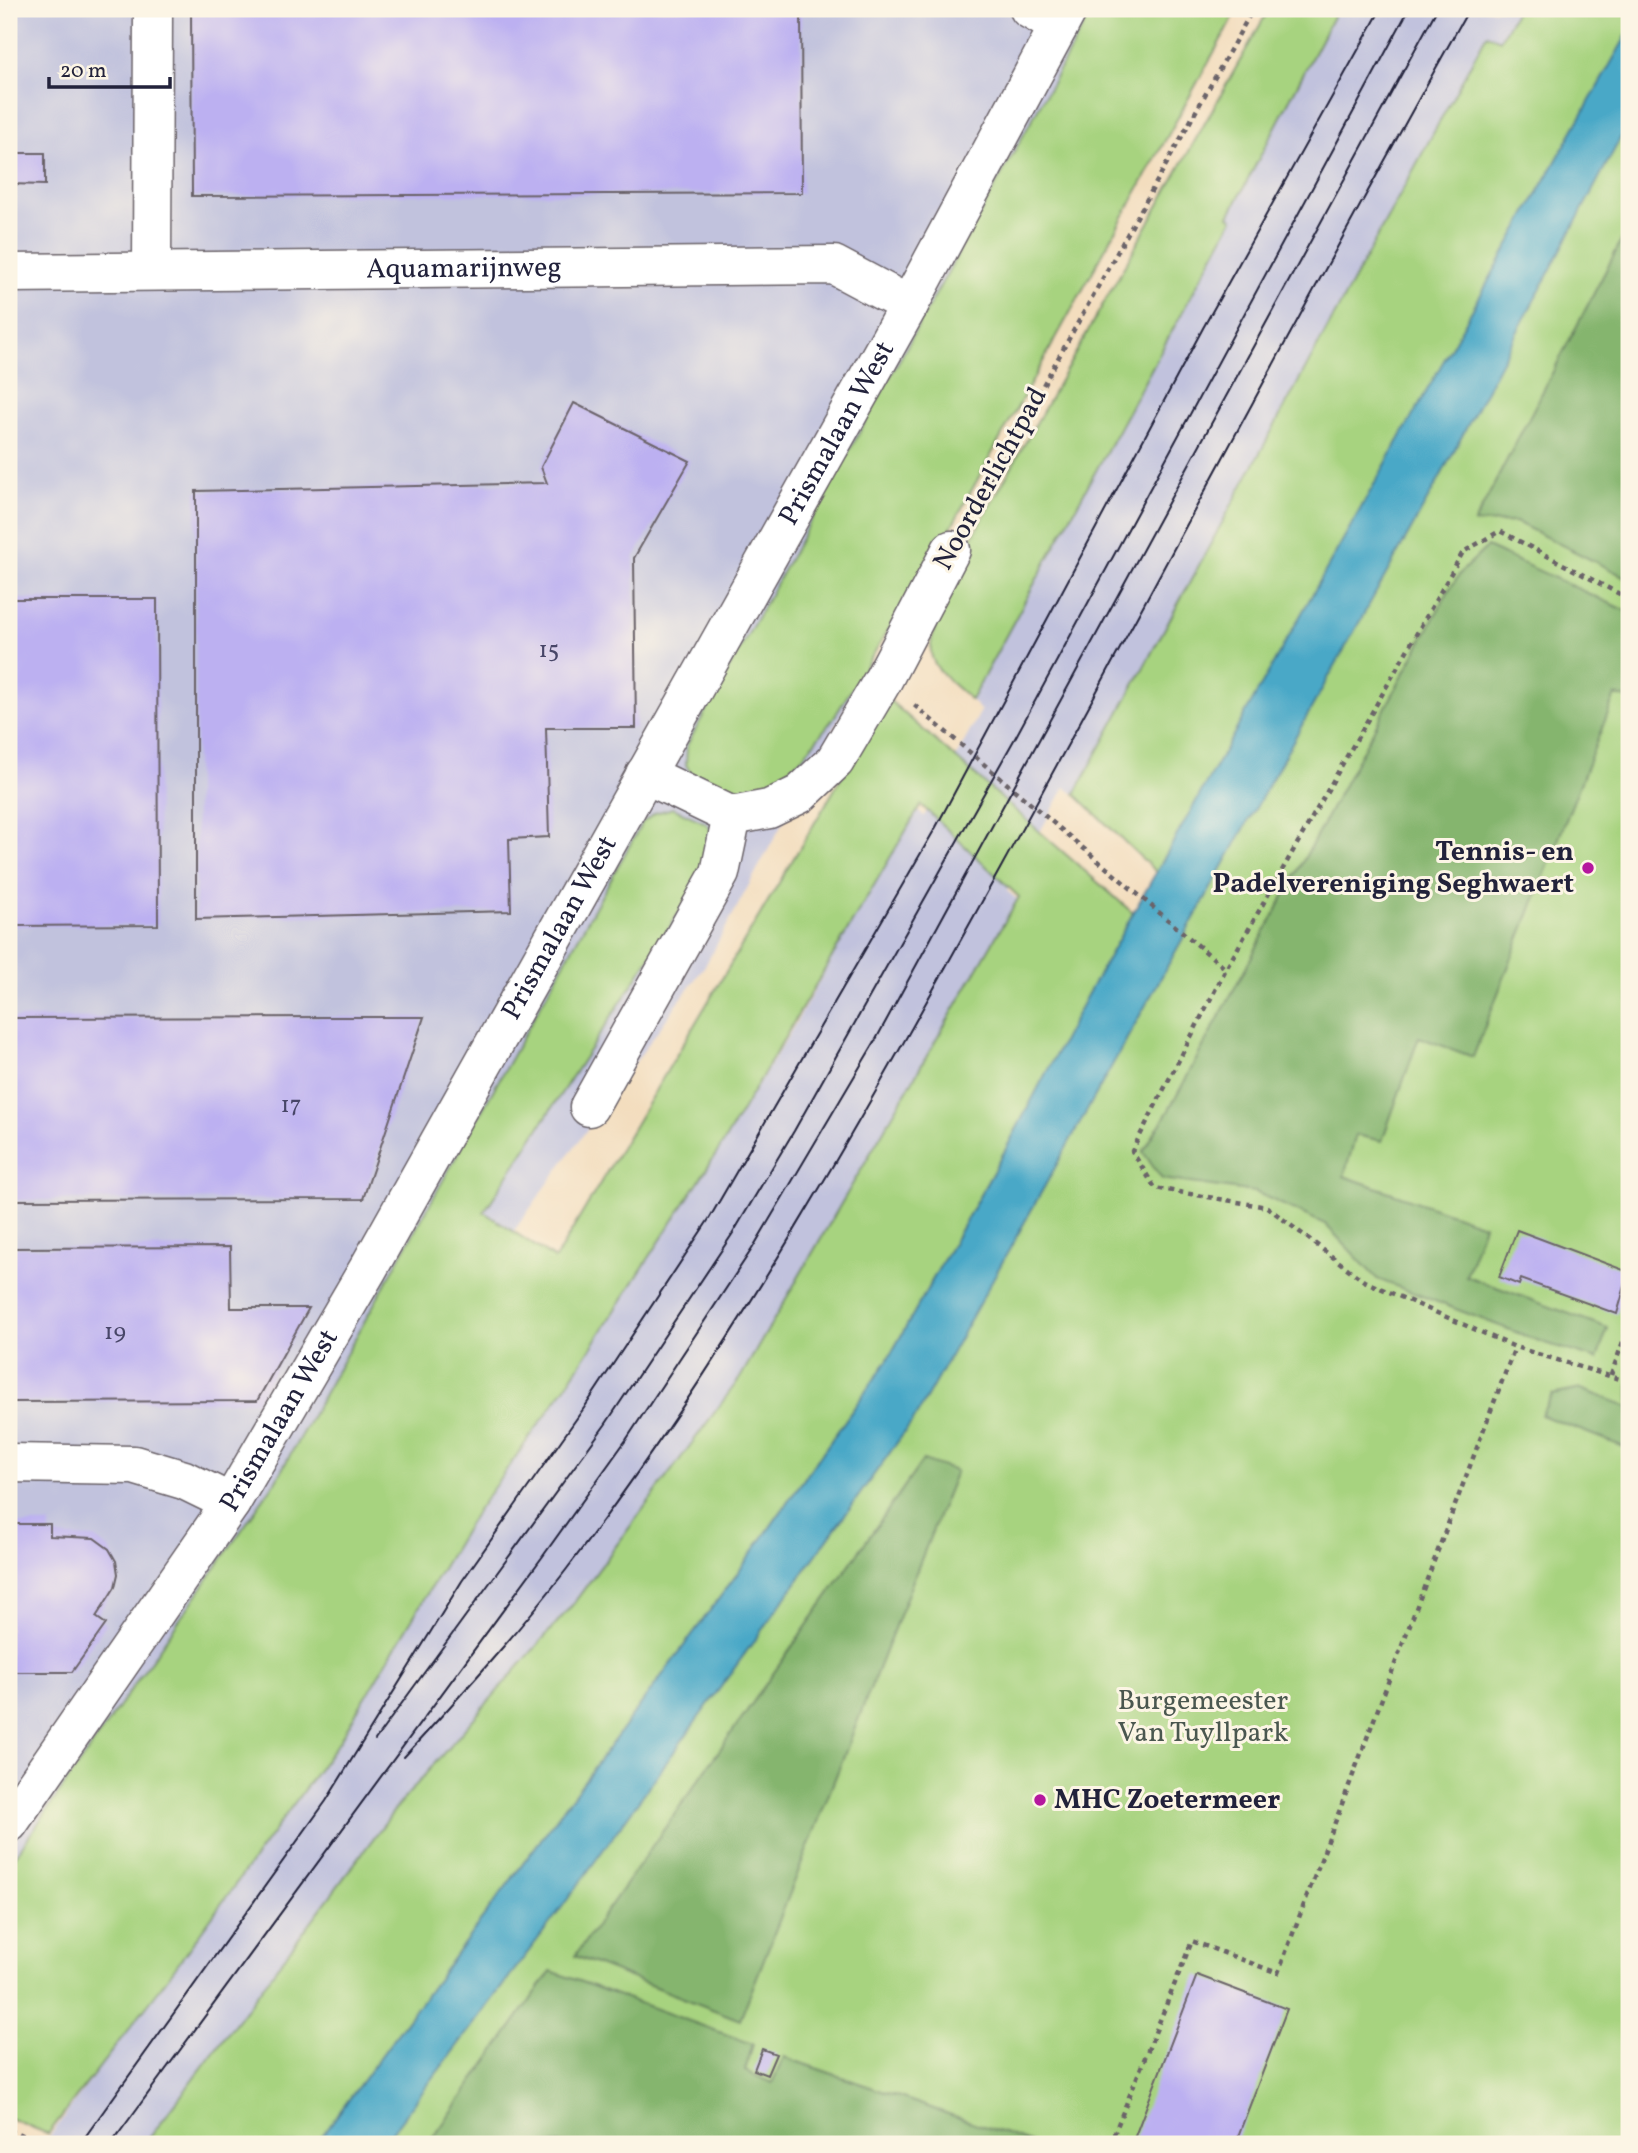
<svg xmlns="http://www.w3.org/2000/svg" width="1638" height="2153" font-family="Vollkorn,serif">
<rect width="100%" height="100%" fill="#fcf5e5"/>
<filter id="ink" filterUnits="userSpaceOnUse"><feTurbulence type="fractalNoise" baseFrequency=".0143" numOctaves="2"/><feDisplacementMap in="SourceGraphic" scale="14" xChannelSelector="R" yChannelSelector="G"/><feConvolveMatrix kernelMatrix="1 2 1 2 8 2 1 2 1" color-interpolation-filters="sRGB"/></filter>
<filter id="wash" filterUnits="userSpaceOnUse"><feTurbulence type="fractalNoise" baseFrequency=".00686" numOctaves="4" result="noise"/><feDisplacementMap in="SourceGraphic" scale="28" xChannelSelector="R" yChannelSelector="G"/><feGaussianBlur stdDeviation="1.57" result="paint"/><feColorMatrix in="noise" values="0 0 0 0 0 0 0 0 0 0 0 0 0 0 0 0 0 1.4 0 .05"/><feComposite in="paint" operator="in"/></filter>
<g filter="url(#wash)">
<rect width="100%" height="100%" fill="#f3ddbe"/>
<!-- industrial -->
<path fill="#c1c2dd" d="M9 9H1225L706 964 125 1771 9 1916Z
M1337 9H1517L1500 40 1487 35 1075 794 1065 787 1007 891 1017 899 740 1379 573 1604 396 1809 145 2144H44L340 1740 474 1515 565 1388 722 1145 797 1021 916 810 924 816 981 711 971 700 1233 220 1228 216Z"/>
<!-- green -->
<path fill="#a7d37f" stroke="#647a5d" stroke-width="2" d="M1093 9H1238L942 544 833 719 802 758 777 780 751 796 729 797 693 777 686 765 687 745Z
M1269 9H1337L1229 216 1233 219 971 700C932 665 918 660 944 608L935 603Z
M1517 9H1629V2144H364L908 1397 1386 466 1157 873 1075 794 1487 34 1500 40Z
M888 699 1133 913 1007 1147 887 1361 740 1570 316 2144H145L396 1808 573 1604 740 1378 1019 897 921 805 722 1145 565 1388 474 1515 340 1740 161 1987 48 2134 9 2118V1865L275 1482 642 823 655 813 673 808 706 823 715 835 714 859 484 1212 555 1259 833 792 879 704Z"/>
<!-- forest -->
<path fill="#85b56e" stroke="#546c54" stroke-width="2" d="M1629 226V579L1516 522 1474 523Z
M1487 547 1629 612V699L1615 695 1473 1057 1419 1037 1382 1141 1356 1135 1344 1176 1484 1225 1466 1276 1608 1328 1597 1359 1539 1341 1377 1279 1325 1224 1255 1192 1162 1179 1143 1152 1169 1110 1450 588 1462 571Z
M1581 1389 1629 1407V1449L1541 1415 1552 1395Z
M923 1460 956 1471 740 2020 575 1956Z
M551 1971 753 2044 745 2071 772 2083 784 2057 1035 2144H429Z"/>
<!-- water -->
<path fill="#48a8c7" stroke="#356581" stroke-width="2" d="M1629 31V122L1437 483 917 1415 557 1914 383 2144H316L740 1570 887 1361 1007 1147 1086 997Z"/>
<g id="blocks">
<!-- building -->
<path fill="#bcb0f1" d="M191 9H801L802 193 192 196Z
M9 153H45V185L9 184Z
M574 403 690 461 634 558 636 728H546L549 837 509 839 511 911 196 919V491L547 483 541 467Z
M9 454H12L13 599H157L158 925 9 926Z
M330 1017H424L363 1199 9 1200V1018Z
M1517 1230 1629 1272 1617 1314 1521 1279 1519 1285 1499 1277Z
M230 1247 231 1308H309L257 1401 9 1402V1248Z
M9 1524H50V1536L94 1538 109 1549 116 1561 118 1574 115 1587 96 1617 106 1624 72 1672H9Z
M1197 1975 1287 2009 1235 2144H1132Z
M762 2049 776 2054 767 2075 754 2070Z"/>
</g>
</g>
<g filter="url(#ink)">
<use href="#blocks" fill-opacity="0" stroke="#6b6369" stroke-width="2"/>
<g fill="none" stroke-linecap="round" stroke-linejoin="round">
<defs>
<g id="minor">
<path d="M1029 9 1059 26"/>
<path d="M152 271 153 9"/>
<path id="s1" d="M9 273 834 265 909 305"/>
<path d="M645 774 732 816 769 809 800 794 835 761 883 680 951 550"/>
<path d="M589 1107 720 873 732 816"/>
<path d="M9 1463 134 1465 184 1480 231 1503"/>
<path id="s2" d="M9 1823 231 1503 368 1269 909 305 1068 9"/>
</g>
</defs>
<!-- minor casing -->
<use href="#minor" stroke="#6b6369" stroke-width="41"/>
<!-- path -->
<path stroke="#6b6369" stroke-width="4.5" stroke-dasharray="5 5" stroke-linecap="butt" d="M970 516 1253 9
M1629 599 1500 531 1463 552 1226 969 1132 1151 1155 1188 1267 1207 1364 1281 1515 1347 1629 1382
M914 705 1226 969
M1611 1375 1629 1325
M9 2129 40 2144
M1110 2144 1192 1941 1278 1973 1515 1347"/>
<!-- minor -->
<use href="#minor" stroke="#fff" stroke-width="38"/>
<!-- tram -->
<path stroke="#22223b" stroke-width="2" d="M375 1740 605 1425 733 1233 794 1131 1014 740 1409 9
M404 1757C460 1696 516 1635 566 1570 734 1350 867 1110 1000 869 1157 583 1309 293 1469 9
M80 2144 326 1801 462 1581 584 1408 709 1219 936 827 1203 328 1381 9
M111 2144 543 1556 626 1440 752 1249 874 1043 1437 9"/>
</g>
</g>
<!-- markers -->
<g fill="#b5179e" stroke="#fcf5e5" stroke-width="2.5">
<circle cx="1588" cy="868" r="7"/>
<circle cx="1040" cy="1800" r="7"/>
</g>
<g text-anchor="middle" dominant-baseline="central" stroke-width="6" stroke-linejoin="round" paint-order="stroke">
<!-- number labels -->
<g font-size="24" fill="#484668">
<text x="549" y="651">15</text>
<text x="291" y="1106">17</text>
<text x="115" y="1333">19</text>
</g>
<!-- street labels -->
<g font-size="28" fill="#22223b" stroke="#fcf5e5">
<text stroke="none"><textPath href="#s1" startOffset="455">Aquamarijnweg</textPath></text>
<text stroke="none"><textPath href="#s2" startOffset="1619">Prismalaan West</textPath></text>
<text transform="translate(991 479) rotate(-61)">Noorderlichtpad</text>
<text stroke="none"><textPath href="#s2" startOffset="1052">Prismalaan West</textPath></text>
<text stroke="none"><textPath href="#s2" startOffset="485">Prismalaan West</textPath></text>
</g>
<!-- poi labels -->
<g font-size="28" font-weight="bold" fill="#22223b" stroke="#fcf5e5" text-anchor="end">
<text x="1574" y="852">Tennis- en<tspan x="1574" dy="32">Padelvereniging Seghwaert</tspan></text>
<text x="1054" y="1800" text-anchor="start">MHC Zoetermeer</text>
</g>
<!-- park labels -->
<g font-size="28" fill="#4a574f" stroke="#fcf5e5">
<text x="1203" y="1701">Burgemeester<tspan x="1203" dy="32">Van Tuyllpark</tspan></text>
</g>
</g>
<!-- margin -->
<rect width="1638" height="2153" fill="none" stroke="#fcf5e5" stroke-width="35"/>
<!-- scale -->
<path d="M49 77v10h121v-10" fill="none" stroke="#22223b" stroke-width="3.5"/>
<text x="60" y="77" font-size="21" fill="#22223b" stroke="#fcf5e5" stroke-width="5" paint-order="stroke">20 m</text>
</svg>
